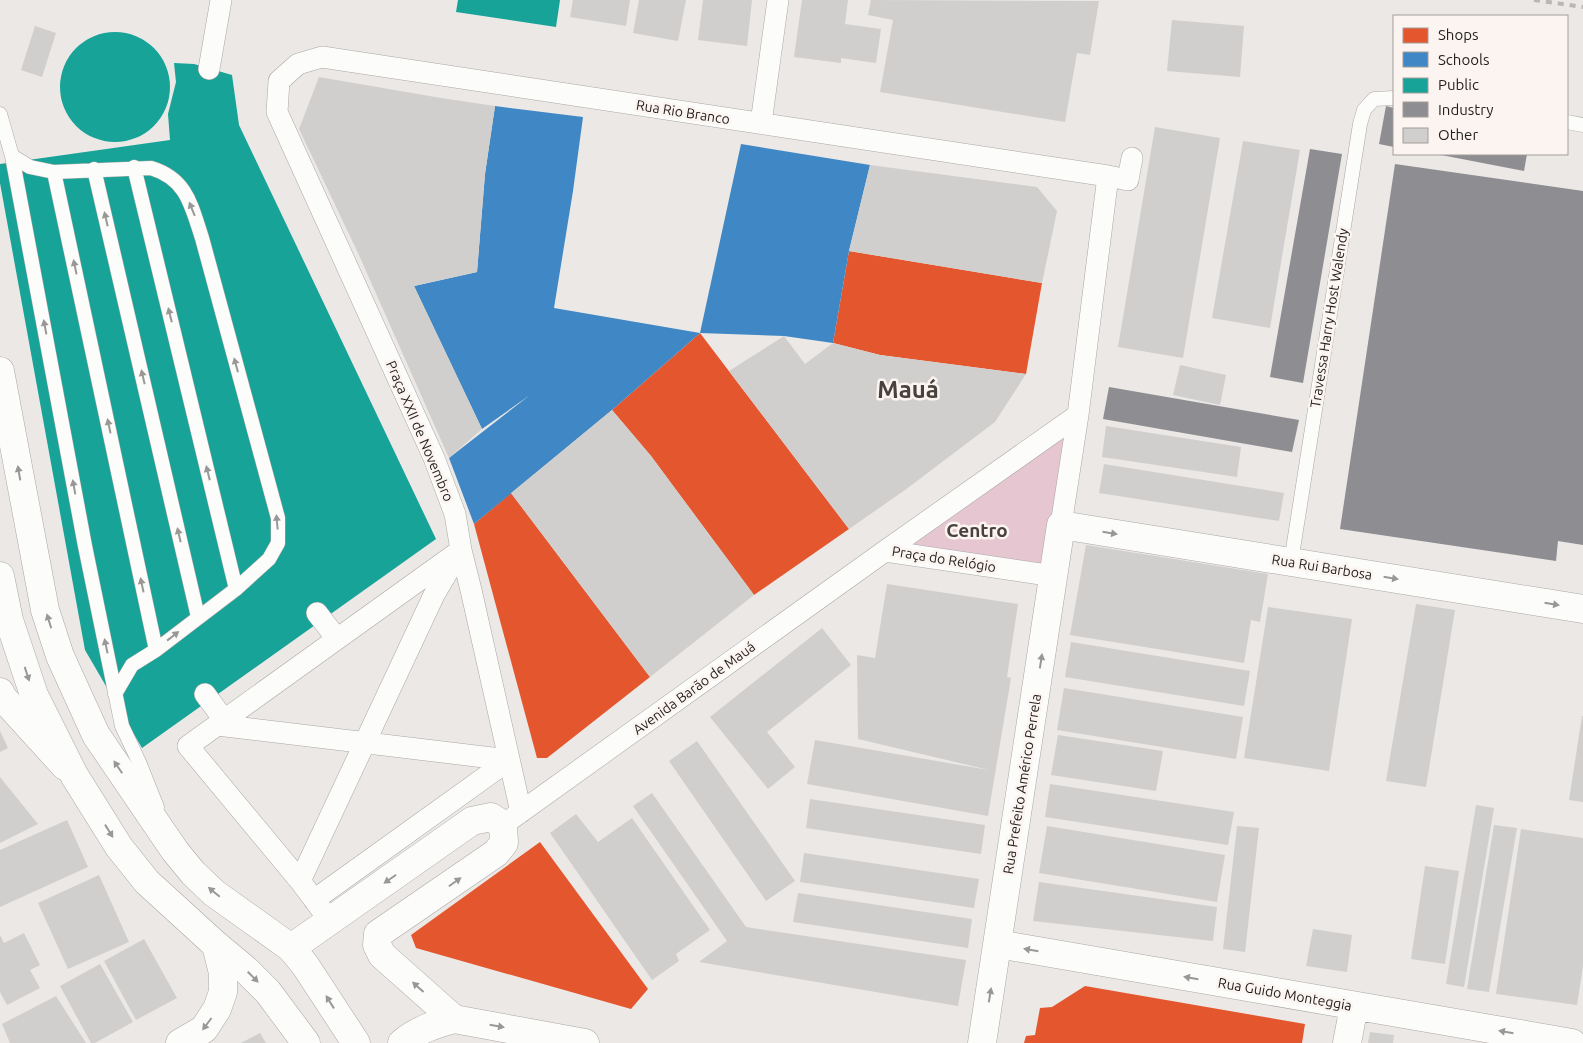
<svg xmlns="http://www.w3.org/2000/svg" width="1583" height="1043" font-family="Ubuntu,sans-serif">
<rect width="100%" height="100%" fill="#ebe8e6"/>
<!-- green -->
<path fill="#e6c6d1" d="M1069 432 1048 566 900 548Z"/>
<!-- shops -->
<path fill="#e4572e" d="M849 251 1042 283 1026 374 880 355 833 343Z
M700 333 849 529 754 595 651 456 612 410Z
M511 493 650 677 547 758H537L474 524Z
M540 842 648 989 631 1009 416 948 411 935Z
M1085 986 1305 1024 1302 1043H1024L1026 1036 1035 1035 1040 1008 1052 1007Z"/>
<!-- schools -->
<path fill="#3f88c5" d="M495 106 583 117 573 191 554 308 700 333 612 410 474 524 449 458 530 395 482 429 414 286 477 272 485 174Z
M741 144 870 165 849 251 833 343 784 336 700 333Z"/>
<!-- public -->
<path fill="#17a398" d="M458 0H560L556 27 456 12Z
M60 87a55 55 0 1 1 110 0a55 55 0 1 1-110 0Z
M174 63 194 64 232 75 239 125 436 539 142 748 85 650 0 183V164L170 140 168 114 176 82Z"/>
<!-- industry -->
<path fill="#8d8d92" d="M1386 106 1394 108V147L1379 144Z
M1310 149 1342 154 1303 383 1270 377Z
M1436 154H1527L1524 171Z
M1395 164 1583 191V545L1558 541 1556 561 1340 529Z
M1109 387 1299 420 1292 452 1103 419Z"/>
<!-- building -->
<path fill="#d1cfcd" d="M573 0H630L626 26 570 17Z
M639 0H686L678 41 633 33Z
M703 0H752L747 46 698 40Z
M802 0H848L845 24 881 29 876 63 841 58V63L794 57Z
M871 0 1099 1 1090 55 1077 53 1065 122 880 92 893 20 868 15Z
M1172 20 1244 26 1240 77 1167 71Z
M35 26 56 33 42 77 21 70Z
M319 77 441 98 495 106 485 174 477 272 414 286 482 429 449 458 358 253 299 129Z
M1155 127 1220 138 1183 358 1118 347Z
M1243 141 1300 150 1270 328 1212 318Z
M870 165 1037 187 1057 211 1042 283 849 251Z
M784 336 805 364 833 343 880 355 1026 374 995 422 905 490 849 529 729 371Z
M1180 365 1226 375 1220 405 1173 395Z
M612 410 651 456 754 595 650 677 511 493Z
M1106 426 1241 447 1237 477 1102 457Z
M1104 464 1284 493 1279 521 1099 493Z
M1086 545 1268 574 1260 622 1251 620 1244 663 1070 635Z
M887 584 1018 604 1007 677 1011 678 988 816 807 784 815 740 989 770 858 739 857 655 875 658Z
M1416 604 1455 610 1426 787 1386 781Z
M1268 607 1352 619 1329 771 1244 758Z
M822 628 851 665 767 732 795 767 768 789 710 717Z
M1071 642 1250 671 1244 706 1065 677Z
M1064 688 1243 717 1236 759 1057 730Z
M1582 716H1583V802L1569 800Z
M0 731 8 748 0 752Z
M1058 735 1163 751 1156 791 1051 775Z
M697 741 795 881 766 901 669 761Z
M0 777 38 824 0 843Z
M1050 784 1234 812 1228 845 1045 817Z
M652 793 746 927 966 960 958 1006 699 962 727 941 633 806Z
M810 799 985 825 981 854 806 828Z
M1476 805 1494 808 1464 987 1446 984Z
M576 814 598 842 632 818 710 930 676 954 679 961 652 980 550 833Z
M67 820 88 867 0 907V850Z
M1494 825 1517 828 1489 992 1467 989Z
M1047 826 1225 855 1217 902 1039 873Z
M1237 826 1259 828 1245 952 1223 949Z
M1521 829 1583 838V966L1577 1005 1496 994Z
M804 853 979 879 974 908 800 882Z
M1425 866 1459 871 1445 964 1411 959Z
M99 875 129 942 68 969 38 903Z
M1039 882 1217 907 1213 941 1033 921Z
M798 893 972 919 968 948 793 922Z
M1313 929 1352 935 1347 972 1306 966Z
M24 933 40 965 30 970 40 988 7 1005 0 992V935L4 943Z
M144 939 177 998 136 1020 104 961Z
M100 964 133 1022 95 1043H91L60 986Z
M56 996 86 1043H10L2 1024Z
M1370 1032 1394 1035 1393 1043H1368Z
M260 1033 266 1043H241Z"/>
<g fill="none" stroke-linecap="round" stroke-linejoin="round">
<defs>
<path id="service" d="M0 114 12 156 30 167 54 172 151 168C187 179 191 205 202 238L278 518V543L269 559 236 589 156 650 132 665 115 694
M1567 122 1583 125
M12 156 85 546 122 726 139 762 157 807
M134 167 236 589
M94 169 198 617
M54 172 156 650
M1291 562 1360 124 1364 110 1374 99 1394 98"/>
<path id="pedestrian" d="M209 69 221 0
M761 123 778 0
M1061 525 1078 415 1108 176 1128 180 1132 158
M1054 576 885 551 1078 415
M317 613 337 639
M205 694 224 720
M217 725 509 760
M521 812 471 590 461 550 455 514 434 458 277 112 279 81 298 64 322 57 1108 176
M511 819 885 551
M300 881 188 746 461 550
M314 900 509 760
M330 921 300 881 434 595 457 556"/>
<path id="minor" d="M998 944 1572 1043
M291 948 472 821 491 817 503 825 504 843 496 853 378 934 377 945 382 955 454 1019
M982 1043 1061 525 1583 609
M1347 1043 1354 1006"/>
<path id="tertiary" d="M402 1043C417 1030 436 1024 454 1019L585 1043"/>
<path id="secondary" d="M0 692 3 698 65 766
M180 1043 204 1029 217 1009 223 992V973L216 945"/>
<path id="primary" d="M0 371 45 610 60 656 96 735 175 851 193 873 214 893 291 948 305 965 356 1043
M0 576 9 620 34 695 74 775 119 847 147 882 216 945 246 970 268 992 306 1043"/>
</defs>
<!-- service casing -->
<use href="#service" stroke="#aaa7a5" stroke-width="15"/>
<!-- pedestrian casing -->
<use href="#pedestrian" stroke="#aaa7a5" stroke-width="22"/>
<!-- minor casing -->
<use href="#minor" stroke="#aaa7a5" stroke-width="29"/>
<!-- tertiary casing -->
<use href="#tertiary" stroke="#aaa7a5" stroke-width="29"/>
<!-- secondary casing -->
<use href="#secondary" stroke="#aaa7a5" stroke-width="29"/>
<!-- primary casing -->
<use href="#primary" stroke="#aaa7a5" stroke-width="29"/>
<!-- service -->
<use href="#service" stroke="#fcfcfb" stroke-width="14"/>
<!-- pedestrian -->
<use href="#pedestrian" stroke="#fcfcfb" stroke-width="21"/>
<!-- minor -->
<use href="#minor" stroke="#fcfcfb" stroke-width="28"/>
<!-- tertiary -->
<use href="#tertiary" stroke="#fcfcfb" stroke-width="28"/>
<!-- secondary -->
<use href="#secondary" stroke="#fcfcfb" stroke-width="28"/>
<!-- primary -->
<use href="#primary" stroke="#fcfcfb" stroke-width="28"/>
<!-- rail -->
<path stroke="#b7b7b6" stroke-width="4" stroke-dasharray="6 6" stroke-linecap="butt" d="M1534 0 1583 7"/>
</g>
<!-- one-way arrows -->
<defs><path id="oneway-solid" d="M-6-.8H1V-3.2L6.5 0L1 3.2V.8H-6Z" transform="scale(1.25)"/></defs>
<g fill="#999897">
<use href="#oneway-solid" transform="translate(192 209) rotate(-112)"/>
<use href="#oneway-solid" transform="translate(106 219) rotate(-103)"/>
<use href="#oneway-solid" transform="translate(75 267) rotate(-102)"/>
<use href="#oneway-solid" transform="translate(170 315) rotate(-104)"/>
<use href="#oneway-solid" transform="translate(45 327) rotate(-101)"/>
<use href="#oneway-solid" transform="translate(236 365) rotate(-105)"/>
<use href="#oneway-solid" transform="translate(143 377) rotate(-103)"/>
<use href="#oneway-solid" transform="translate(109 426) rotate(-102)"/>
<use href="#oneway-solid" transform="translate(19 473) rotate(-100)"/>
<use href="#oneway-solid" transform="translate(208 473) rotate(-104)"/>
<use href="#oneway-solid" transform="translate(74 487) rotate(-100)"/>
<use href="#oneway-solid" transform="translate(277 522) rotate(-95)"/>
<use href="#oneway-solid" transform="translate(1110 533) rotate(9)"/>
<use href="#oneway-solid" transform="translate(179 535) rotate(-103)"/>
<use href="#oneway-solid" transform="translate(1391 578) rotate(9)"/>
<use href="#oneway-solid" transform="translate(142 585) rotate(-102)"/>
<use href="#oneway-solid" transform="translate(1552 604) rotate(9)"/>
<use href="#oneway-solid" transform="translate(49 621) rotate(-107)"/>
<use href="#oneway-solid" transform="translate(173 636) rotate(-38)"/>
<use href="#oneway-solid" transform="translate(106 646) rotate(-102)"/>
<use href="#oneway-solid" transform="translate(1041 661) rotate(-81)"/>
<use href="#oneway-solid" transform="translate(27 674) rotate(72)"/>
<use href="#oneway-solid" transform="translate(118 767) rotate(-124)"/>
<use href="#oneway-solid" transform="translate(109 831) rotate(58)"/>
<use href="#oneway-solid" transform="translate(390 879) rotate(145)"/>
<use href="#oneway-solid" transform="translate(455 882) rotate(-35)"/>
<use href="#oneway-solid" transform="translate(214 892) rotate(-140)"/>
<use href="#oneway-solid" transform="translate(1031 950) rotate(-170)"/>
<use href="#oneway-solid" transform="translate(253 977) rotate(45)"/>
<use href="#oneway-solid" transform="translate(1191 978) rotate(-170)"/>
<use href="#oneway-solid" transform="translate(418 987) rotate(-138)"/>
<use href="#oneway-solid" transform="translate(990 995) rotate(-81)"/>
<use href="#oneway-solid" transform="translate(330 1002) rotate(-122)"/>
<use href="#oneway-solid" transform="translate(207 1024) rotate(127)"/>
<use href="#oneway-solid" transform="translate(497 1026) rotate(10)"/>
<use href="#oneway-solid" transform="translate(1506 1032) rotate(-170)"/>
</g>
<g text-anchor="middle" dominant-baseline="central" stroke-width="5" stroke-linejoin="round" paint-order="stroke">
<!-- street labels -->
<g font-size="14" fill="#201e1c" stroke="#fbf4f0">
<text transform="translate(683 112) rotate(9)">Rua Rio Branco</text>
<text transform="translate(1329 318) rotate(-81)">Travessa Harry Host Walendy</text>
<text transform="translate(420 431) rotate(67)">Praça XXII de Novembro</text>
<text transform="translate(944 559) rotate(9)">Praça do Relógio</text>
<text transform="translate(1322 567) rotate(9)">Rua Rui Barbosa</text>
<text transform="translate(694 688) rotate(-36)">Avenida Barão de Mauá</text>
<text transform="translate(1022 784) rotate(-81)">Rua Prefeito Américo Perrela</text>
<text transform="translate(1285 994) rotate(10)">Rua Guido Monteggia</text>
</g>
<!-- district labels -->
<g font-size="19" font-weight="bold" fill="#48423f" stroke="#fbf4f0">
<text x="977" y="530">Centro</text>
</g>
<!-- town labels -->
<g font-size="24" font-weight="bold" fill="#48423f" stroke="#fbf4f0">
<text x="908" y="389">Mauá</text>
</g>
</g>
<!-- legend -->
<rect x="1393" y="15" width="175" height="140" fill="#fbf4f0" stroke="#a39e9b"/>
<rect x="1403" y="28" width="25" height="15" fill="#e4572e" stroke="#a39e9b"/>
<text x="1438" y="40" font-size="15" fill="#201e1c">Shops</text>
<rect x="1403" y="52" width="25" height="15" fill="#3f88c5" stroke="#a39e9b"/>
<text x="1438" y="65" font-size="15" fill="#201e1c">Schools</text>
<rect x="1403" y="78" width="25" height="15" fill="#17a398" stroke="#a39e9b"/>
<text x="1438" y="90" font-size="15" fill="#201e1c">Public</text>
<rect x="1403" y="102" width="25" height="15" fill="#8d8d92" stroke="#a39e9b"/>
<text x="1438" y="115" font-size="15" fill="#201e1c">Industry</text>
<rect x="1403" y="128" width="25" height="15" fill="#d1cfcd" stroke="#a39e9b"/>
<text x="1438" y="140" font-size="15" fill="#201e1c">Other</text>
</svg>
